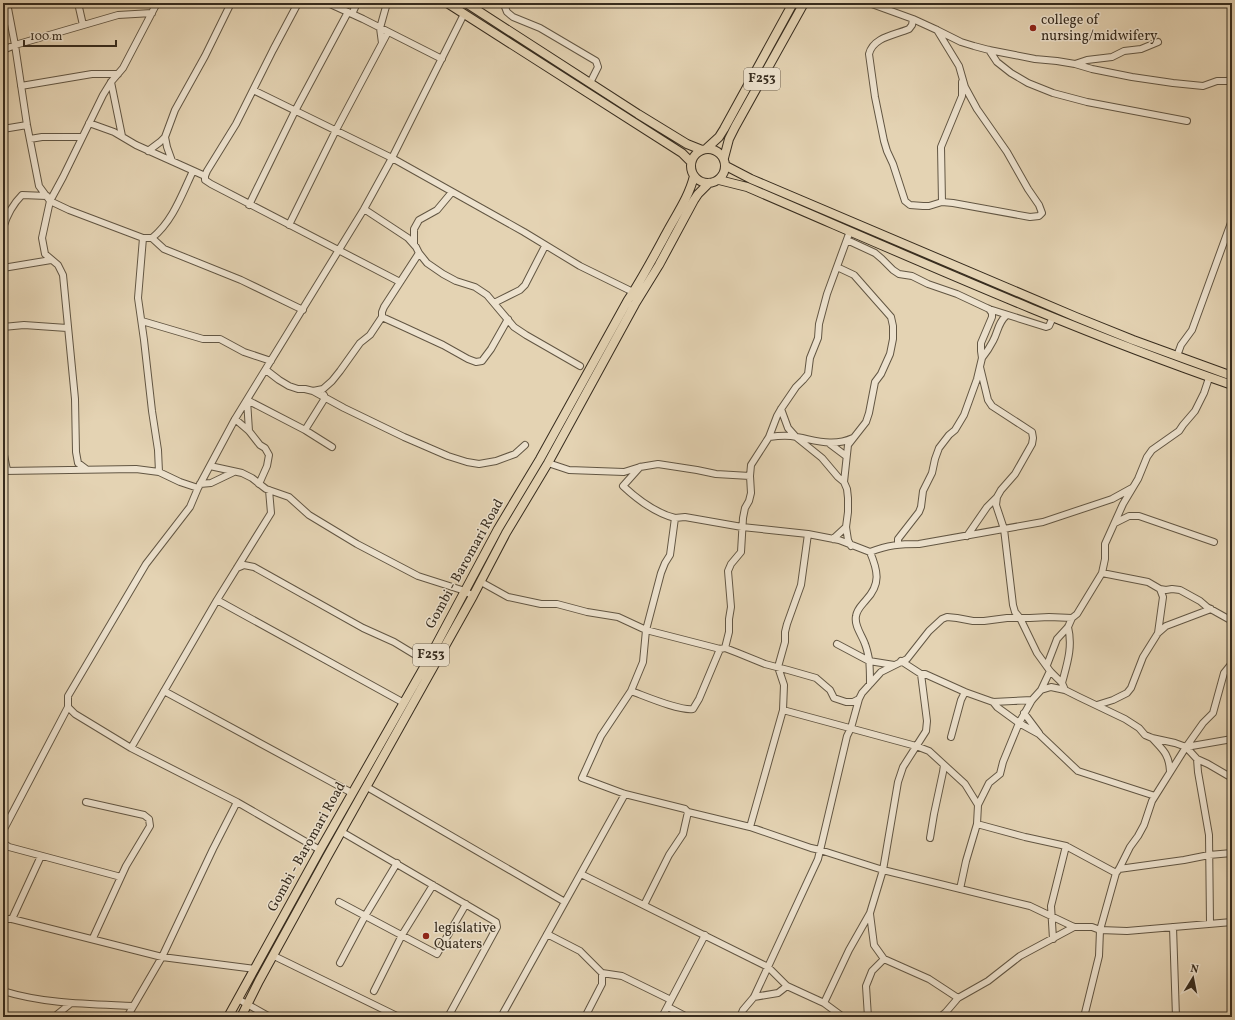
<svg xmlns="http://www.w3.org/2000/svg" width="1235" height="1020" font-family="Vollkorn,serif">
<rect width="100%" height="100%" fill="#e4d3b3"/>
<filter id="stains"><feTurbulence type="fractalNoise" baseFrequency=".005" numOctaves="4"/><feColorMatrix values="0 0 0 0 .2 0 0 0 0 .09 0 0 0 0 .02 0 0 0 .5 -.17"/></filter>
<radialGradient id="worn" r=".72"><stop offset=".6" stop-color="#630" stop-opacity="0"/><stop offset="1" stop-color="#630" stop-opacity=".3"/></radialGradient>
<g fill="none" stroke-linecap="round" stroke-linejoin="round">
<defs>
<path id="minor" d="M7 3 15 45 27 125 39 186 50 201 69 210 143 238H152C173 221 182 194 193 171
M78 3 83 25
M298 3 273 50 236 124 207 171 205 176V180L211 184 400 282
M328 3 363 19 442 59
M506 3 505 7 507 12 513 17 540 28 596 61 598 67 590 83
M747 3H751
M869 3 913 19 937 30 961 42 974 46 989 50 1035 59 1057 61 1075 64 1092 69 1132 77 1173 83 1203 86 1217 81H1227L1231 80
M352 14 357 3
M913 19 912 25 909 29C895 35 873 37 869 54L875 97 884 141 887 151 893 164 905 201 910 205 923 206H929L942 202 953 203 1030 217 1039 216 1042 213 1039 205 1028 189 1007 152 977 109 965 87 959 66 937 30
M382 43 380 28 387 3
M3 50 15 45 118 15 152 13
M989 50 997 62 1011 73 1028 83 1053 93 1087 102 1187 121
M1075 64 1087 60 1112 57 1124 51 1141 49 1158 42
M111 82 122 136
M21 86 92 74H118
M253 90 392 158 524 232 580 266 633 292
M89 123 114 132 136 145 205 176
M3 129 27 125
M165 137 167 147 172 161
M30 139 42 137H82
M148 151 160 142 165 137 175 110 205 56 231 3
M942 202 941 147 962 96V82
M249 205 295 111 348 12
M364 209 408 238 416 247 419 253 427 263 443 274 456 281 475 287 487 295 514 327 526 335 580 366
M289 225 336 130 388 32
M3 228C7 215 12 205 22 195L47 196
M143 238 138 298 144 340 152 411 158 450 159 472
M152 238 164 249 241 280 303 310
M847 240 875 253 882 259 893 270 899 274 912 276 928 284 957 294 989 309 1046 327 1049 326 1053 317
M414 244V229L419 220 437 210 452 192
M419 253 384 307 382 312V317L404 327 443 345 468 359 476 362 482 361 491 349 508 319
M837 267 854 275 876 300 884 309 891 317 893 326V339L890 354 881 374 875 382 869 413 866 422 848 445 844 482 847 489 848 498V512L846 527 848 540 851 546
M3 268 51 260
M494 303 520 290 525 285 545 246
M142 321 203 339H220L244 352 271 361
M3 327 24 325 67 328
M1177 356 1181 345 1192 330 1232 220
M982 358C986 353 990 347 993 341 998 332 998 322 1007 315
M266 370 279 380 289 386 298 389H305L313 391 344 408 404 437 448 456 467 462 479 464 496 461 515 454 525 445
M313 391 323 389 332 381 340 371 360 343 370 335 382 317
M247 400 305 430 332 447
M247 400 249 431
M781 409 788 428 796 437 822 458 838 477 844 482
M235 419 249 431 260 445 265 448 269 455 267 466 259 484
M305 430 325 398 324 395
M769 437C776 436 783 435 791 436 813 439 831 448 853 438
M830 444 846 456
M3 450 7 470
M548 463 569 470 624 472 640 467 658 464 697 470 716 474 750 476
M210 466 242 473 252 478 266 489 289 497 309 515 357 544 418 576 465 591 473 596
M640 467 623 486C638 500 655 513 675 518L670 555 665 563 661 573 646 630 643 662 631 691 601 736 582 778 625 794 685 809 688 812 750 827 811 848 820 850 883 870 1030 906 1074 927H1092L1100 930 1127 931 1232 922
M86 469 78 463 76 452 75 399 63 275 58 265 45 254 42 238 50 201 63 177 103 95 111 82 123 68 157 3
M3 471 136 469 159 472 180 482 198 488
M200 484 211 483 234 472
M997 497 996 505 1004 529 1013 605 1015 612 1020 618 1037 653 1050 671 1062 683 1065 690
M675 518 685 517 742 527 808 534 839 540 870 552C888 545 900 544 919 544L1043 522 1112 499 1132 488
M1115 523 1129 516H1139L1214 542
M967 536 987 507 997 497 1001 490 1015 474 1032 444 1033 438 1032 432 992 406 988 400 980 367
M833 539 846 527
M898 544V539L919 512 921 507 923 491 932 473 935 459 939 448 949 435 955 430 964 415 977 379 982 358 981 351V343L992 317V313L989 309
M237 568 244 565 254 567 363 628 394 642 427 662
M1102 573 1148 582 1160 589 1166 590 1172 589 1180 590 1200 601 1207 607 1232 621
M481 582 508 597 541 604H557L587 612 618 617 646 630 720 649 725 648 738 653 765 664 788 670 816 678 830 690 834 698 846 702H853L859 699 862 693 881 672 907 659 929 631 942 619 947 617 957 618 973 621H984L1007 618H1030L1049 617 1072 618
M217 600 404 703
M1158 633 1163 597 1160 589
M837 644 869 661 894 665
M725 648 729 632V619L731 607 728 571 731 564 741 552 743 518 745 508 749 501 751 493 750 476 751 465 769 437 777 416 781 409 796 387 803 380 808 374 810 358 818 338 819 324 827 294 850 231
M901 661 921 674H925L965 692 993 702 1032 700
M1047 665 1057 639 1068 627 1072 618 1077 614 1102 573 1105 559V544L1123 504 1138 479 1147 457 1152 450 1179 431 1183 425 1195 411 1204 393 1209 378
M1062 683C1067 664 1073 647 1068 627
M870 684C870 676 870 667 869 659 868 654 867 649 865 644 862 635 854 626 856 616 857 609 862 605 866 600 881 584 878 571 870 552
M1041 690 1051 687 1065 690 1079 697 1125 719 1139 728 1145 735 1152 738 1175 743 1186 747 1197 759 1208 764 1232 778
M164 691 352 793
M631 691C645 696 679 711 693 709L699 699 720 649
M993 702 997 707 1019 723 1039 734 1078 771 1155 796
M1097 705 1113 700 1127 693 1131 688 1143 657 1158 633 1166 626 1211 609
M783 710 916 746 929 751 965 784 978 805
M1024 713 1039 733
M951 737 961 700 965 692
M1152 738C1163 750 1169 754 1170 771
M1186 747 1232 739
M131 748 217 600 271 513 269 490
M1197 759 1198 772 1209 835 1210 923
M367 787 565 902
M86 802 144 815 149 819 150 826 126 866 93 938
M977 824 1025 837 1066 846 1116 873
M750 827 783 710 784 685 778 667 785 642V632L787 624 801 585 808 534
M3 831 68 707
M342 832 496 922 497 927 448 1017
M930 838 934 814 943 772 944 765
M3 843 9 847 121 877
M320 850 237 802 131 748 75 714 68 707V696L146 564 190 507 198 488 235 419 364 209 392 158 464 14
M1119 869 1184 860 1209 855 1232 853
M581 874 768 967 787 986 824 1003 843 1017
M960 889 966 861 977 824 978 805 989 783 1000 774 1003 762 1019 723 1032 700 1041 690 1050 671
M339 902 437 954 466 904
M644 905 669 855 683 834 688 812
M870 914 874 945 884 959
M3 919H12L162 957 255 969
M12 919 41 856
M1173 927 1176 1017
M547 934 580 951 602 973V984L585 1017
M1053 939 1051 906 1066 846
M274 956 399 1017
M340 963 365 916 397 863
M602 973 622 976 671 1000
M3 991C45 1004 89 1004 133 1006
M374 991 402 935 433 885
M754 997 778 993 787 986
M238 999 270 1017
M824 1003 849 950 870 913 883 870 898 782 903 767 926 731 927 721 921 674
M668 1007 687 1017
M54 1017 70 1004
M127 1017 162 957 213 849 237 802
M501 1017 625 794
M662 1017 705 935
M740 1017 743 1010 754 997 818 859 847 736 851 728 859 699
M868 1017 866 986 872 971 884 959 929 979 958 998
M940 1017 946 1012 958 998 988 981 1020 956 1074 927
M1084 1017 1099 956 1100 930 1116 873 1119 869 1130 847 1138 836 1144 825 1152 801 1186 747 1203 723 1213 713 1224 673 1232 663"/>
<path id="major" d="M447 3 682 153 691 162
M466 3 638 114 687 144 702 150
M707 148 719 137 724 129 793 3
M691 166a17 17 0 1 1 34 0a17 17 0 1 1-34 0Z
M724 158 729 139 735 127 804 3
M726 166 751 179 1076 317 1133 340 1232 376
M719 180 747 187C908 256 1067 328 1232 385
M228 1017 320 850 427 662 498 529 540 459 628 300C642 279 654 256 666 234 676 215 689 197 694 176
M241 1017 259 981 327 857 473 596 506 533 548 463 635 304 659 265 694 200 698 194 709 183"/>
</defs>
<!-- minor casing -->
<use href="#minor" stroke="#625643" stroke-width="8"/>
<!-- major casing -->
<use href="#major" stroke="#372c1e" stroke-width="10"/>
<!-- minor -->
<use href="#minor" stroke="#ede2ce" stroke-width="6"/>
<!-- major -->
<use href="#major" stroke="#e4d3b3" stroke-width="8"/>
</g>
<!-- markers -->
<g fill="#8f2418" stroke="#ede2ce" stroke-width="1.5">
<circle cx="1033" cy="28" r="4"/>
<circle cx="426" cy="936" r="4"/>
</g>
<g text-anchor="middle" dominant-baseline="central" stroke-width="3" stroke-linejoin="round" paint-order="stroke">
<!-- shield labels -->
<g fill="#ede2ce" stroke="#6e6353" stroke-width="1">
<rect x="744" y="68" width="36" height="22" rx="3"/>
<rect x="413" y="644" width="36" height="22" rx="3"/>
</g>
<g font-size="13" font-weight="bold" fill="#372c1e">
<text x="762" y="79">F253</text>
<text x="431" y="655">F253</text>
</g>
<!-- poi labels -->
<g font-size="14" fill="#372c1e" stroke="#ede2ce" text-anchor="start">
<text x="1041" y="20">college of<tspan x="1041" dy="16">nursing/midwifery</tspan></text>
<text x="434" y="928">legislative<tspan x="434" dy="16">Quaters</tspan></text>
</g>
<!-- street labels -->
<g font-size="14" fill="#372c1e" stroke="#ede2ce">
<text transform="translate(465 564) rotate(-61)">Gombi - Baromari Road</text>
<text transform="translate(307 847) rotate(-61)">Gombi - Baromari Road</text>
</g>
</g>
<!-- margin -->
<rect width="1235" height="1020" fill="none" stroke="#e4d3b3" stroke-width="16"/>
<rect x="4" y="4" width="1227" height="1012" fill="none" stroke="#372c1e" stroke-width="2"/>
<rect x="8" y="8" width="1219" height="1004" fill="none" stroke="#372c1e"/>
<!-- north arrow -->
<g transform="translate(1193 978) rotate(10)" stroke="#ede2ce" stroke-width="3" paint-order="stroke">
<path d="M0-3L7 15L0 10L-7 15Z" fill="#372c1e"/>
<text y="-6" font-size="11" font-weight="bold" text-anchor="middle" fill="#372c1e">N</text>
</g>
<!-- scale -->
<path d="M24 40v6h92v-6" fill="none" stroke="#372c1e" stroke-width="2"/>
<text x="30" y="40" font-size="12" fill="#372c1e" stroke="#ede2ce" stroke-width="3" paint-order="stroke">100 m</text>
<rect width="100%" height="100%" filter="url(#stains)"/>
<rect width="100%" height="100%" fill="url(#worn)"/>
</svg>
